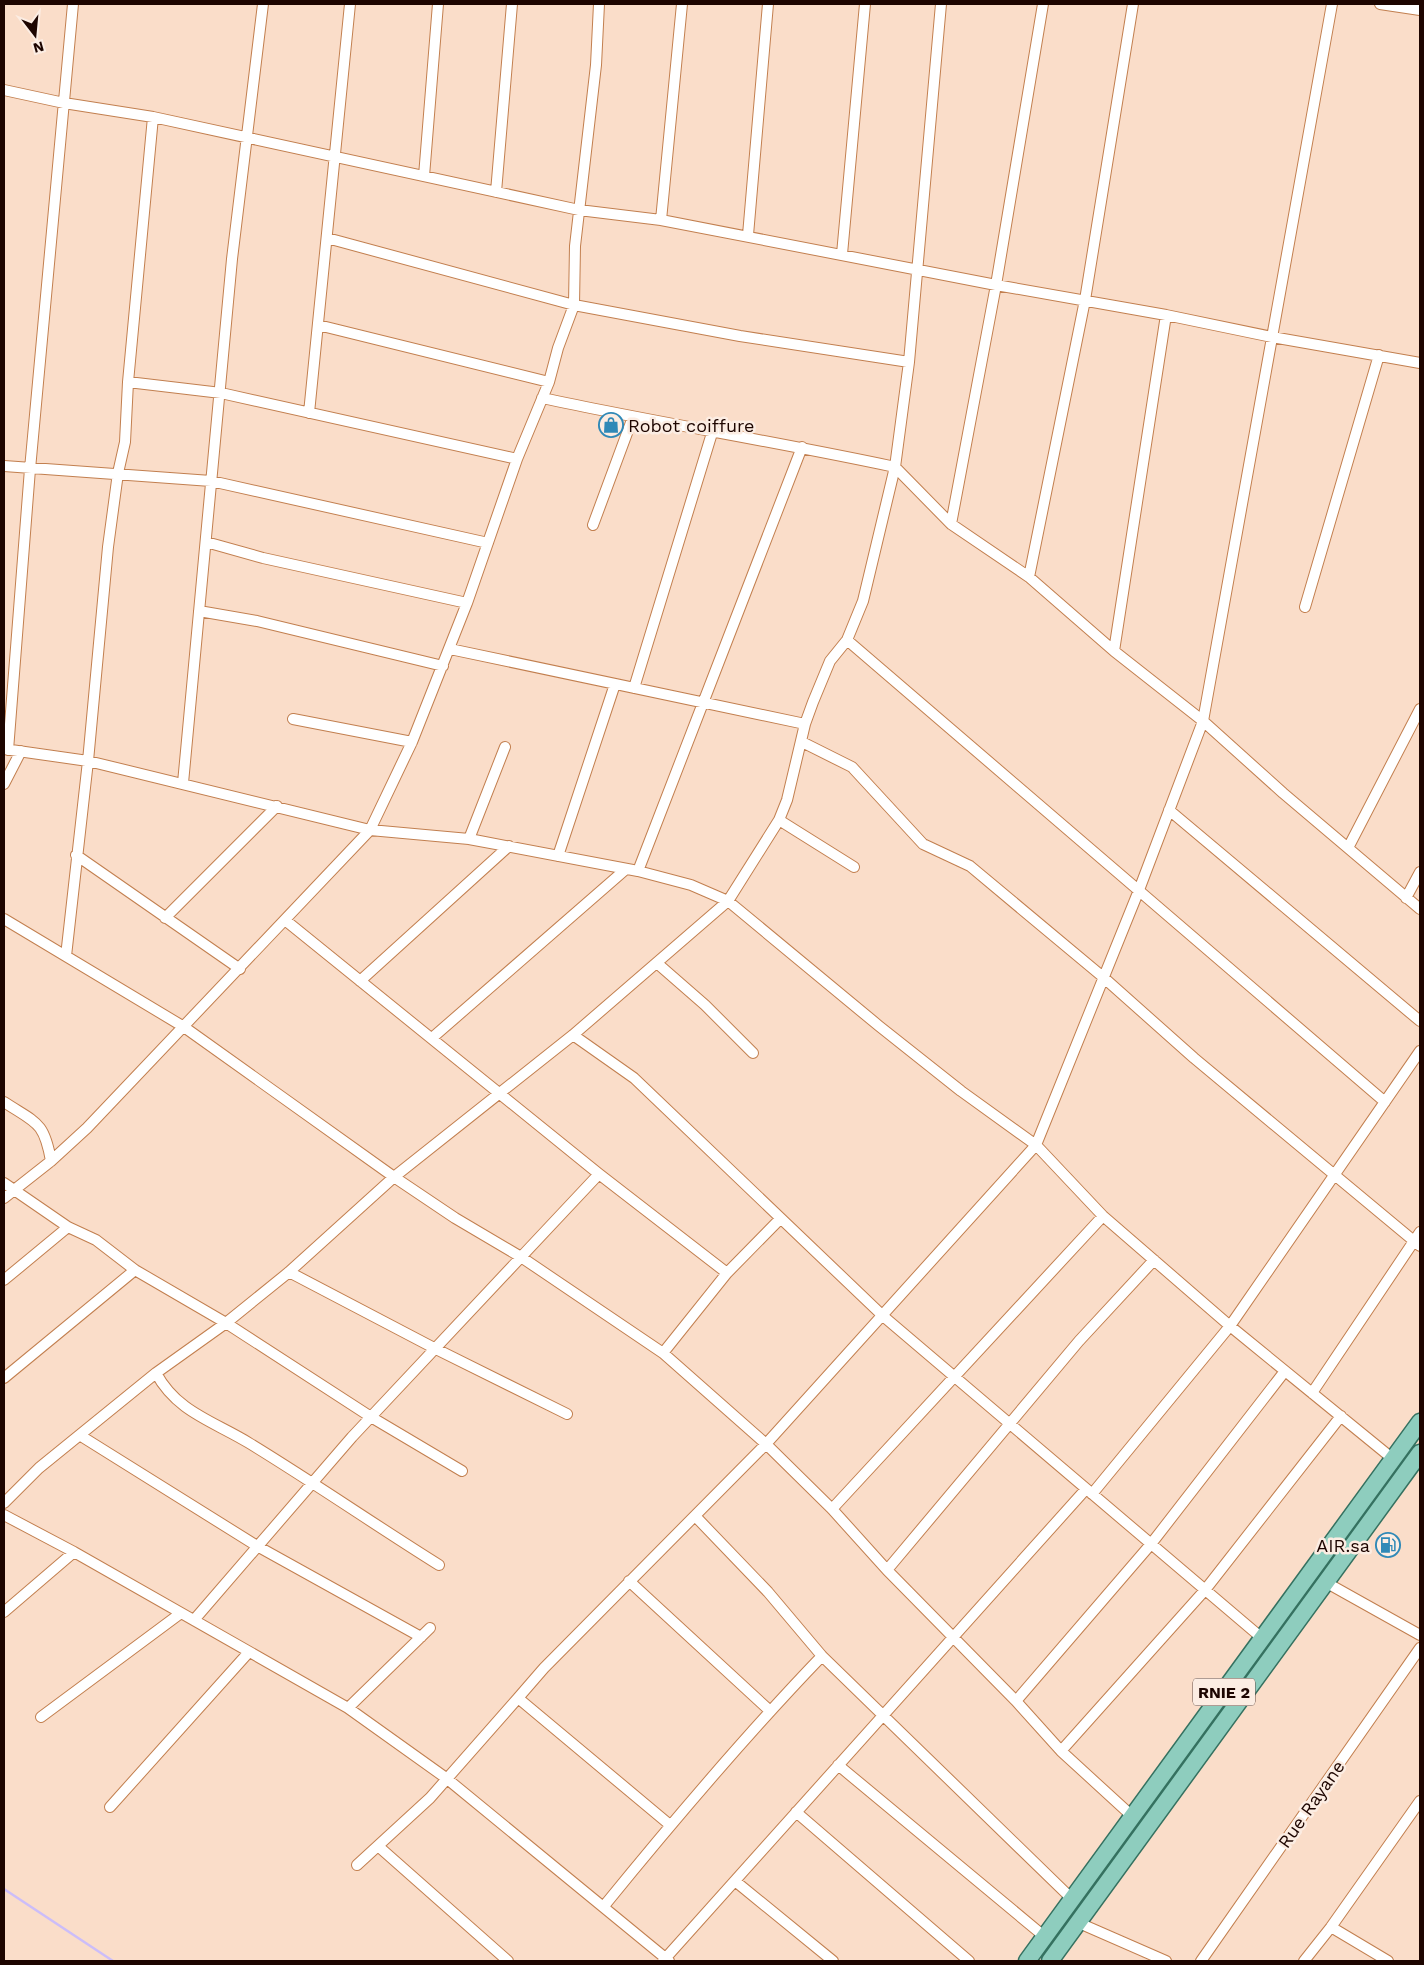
<svg xmlns="http://www.w3.org/2000/svg" width="1424" height="1965" font-family="'Work Sans',sans-serif">
<rect width="100%" height="100%" fill="#faddc9"/>
<g fill="none" stroke-linecap="round" stroke-linejoin="round">
<!-- stream -->
<path stroke="#ccbdf9" stroke-width="2.5" d="M4 1889 113 1961"/>
<defs>
<path id="street" d="M941 4 909 362 895 467 951 524 1029 577 1114 651 1203 721 1283 793 1420 909
M1380 4 1420 10
M4 90 64 103 153 117 579 210 661 220 996 285 1166 315 1272 337 1420 363
M424 176 438 4
M496 192 512 4
M661 220 682 4
M748 235 768 4
M327 238 574 305 740 336 909 362
M842 254 865 4
M318 325 549 382
M128 382 221 393 517 459
M309 413 350 4
M4 466 211 481 488 543
M951 524 996 285 1043 4
M593 525 633 417
M206 542 263 558 467 603
M1029 577 1085 300 1133 4
M1305 607 1379 355
M199 611 257 621 443 666
M847 640 1385 1102
M450 649 805 724
M1114 651 1166 315
M634 688 712 433
M293 719 412 742
M802 742 852 767 923 844 970 866 1103 977 1194 1058 1420 1246
M4 749 88 761 370 830 469 839 638 871 691 885 728 901 879 1026 961 1091 1036 1145 1103 1216 1230 1326 1393 1459
M8 750 30 469 73 4
M183 783 232 259 263 4
M4 784 21 751
M1169 810 1420 1021
M779 820 854 867
M469 839 505 747
M1348 848 1420 709
M76 855 240 969
M558 856 615 684
M638 871 802 447
M1406 898 1420 872
M165 918 277 806
M4 919 184 1027 394 1177 455 1218 521 1257 663 1353 766 1444 832 1509 887 1570 1016 1701 1061 1751 1132 1816
M285 920 599 1174 727 1273
M66 956 88 761 108 547 118 473 125 442 128 382 153 117
M658 964 705 1005 753 1053
M360 981 509 846
M573 1035 634 1078 883 1316 1263 1639
M432 1038 626 869
M4 1102C36 1123 44 1121 51 1161
M4 1183 68 1227 96 1240 135 1270 226 1323 371 1417 462 1471
M4 1198 51 1161 87 1128 370 830 412 742 467 603 517 459 549 382 558 348 574 305 575 246 596 65 599 4
M289 1272 436 1349 567 1414
M4 1280 68 1227
M663 1353 727 1273 780 1219
M156 1373C177 1412 213 1421 249 1443 313 1482 375 1525 439 1565
M4 1378 135 1270
M1312 1393 1420 1232
M81 1436 257 1546 421 1637
M1092 1494 1230 1326 1420 1051
M4 1503 39 1468 156 1373 226 1323 289 1272 394 1177 573 1035 728 901 779 820 787 800 805 724 813 702 830 661 847 640 863 601 895 467C778 442 659 423 542 398
M832 1509 1103 1216
M4 1515 74 1552 348 1708 446 1778 669 1961
M696 1517 768 1592 822 1656 1072 1899
M887 1570 1079 1341 1154 1260
M629 1581 769 1710
M1327 1583 1420 1635
M4 1612 74 1552
M194 1620 352 1437 599 1174
M1016 1701 1151 1544 1285 1371
M348 1708 430 1628
M41 1717 181 1613
M1061 1751 1205 1590 1341 1416
M838 1765 1045 1937
M110 1807 249 1652
M796 1812 969 1961
M670 1825 518 1698 544 1668 766 1444 1036 1145 1139 890 1203 721 1332 4
M378 1846 508 1961
M357 1865 430 1798 518 1698
M735 1881 833 1961
M604 1906C674 1820 745 1736 822 1656
M1079 1923 1166 1961
M1331 1927 1388 1961
M663 1961 1086 1489
M1201 1961 1420 1648
M1304 1961 1331 1927 1420 1801"/>
<path id="primary" d="M1027 1961 1420 1422
M1050 1961 1420 1453"/>
</defs>
<!-- street casing -->
<use href="#street" stroke="#c27f4f" stroke-width="12"/>
<!-- primary casing -->
<use href="#primary" stroke="#357160" stroke-width="19"/>
<!-- street -->
<use href="#street" stroke="#fff" stroke-width="10"/>
<!-- primary -->
<use href="#primary" stroke="#8ecdbe" stroke-width="16"/>
</g>
<!-- icons -->
<defs>
<symbol id="shop-ring" viewBox="-11 -11 22 22"><circle r="9.5" fill="#fcede3" stroke="#3089b7" stroke-width="1.5"/><path d="M-5-2.5h2.3a2.7 3.5 0 0 1 5.4 0H5L5.5 6h-11ZM-1.5-2.5h3a1.5 2.3 0 0 0-3 0Z" fill="#3089b7"/></symbol>
<symbol id="fuel-ring" viewBox="-11 -11 22 22"><circle r="9.5" fill="#fcede3" stroke="#3089b7" stroke-width="1.5"/><path d="M-5.5-6h7V0h2V4h1.3V-2.5L3-4.5l.8-.8L6-3V5H2.5V1h-1V6h-7ZM-4.2-4.7v3.2H.2V-4.7Z" fill="#3089b7"/></symbol>
</defs>
<g fill-rule="evenodd">
<use href="#shop-ring" x="597" y="411" width="28" height="28"/>
<use href="#fuel-ring" x="1374" y="1531" width="28" height="28"/>
</g>
<g text-anchor="middle" dominant-baseline="central" stroke-width="5" stroke-linejoin="round" paint-order="stroke">
<!-- shield labels -->
<rect fill="#fcede3" stroke="#604b44" stroke-width="1" x="1193" y="1678.5" width="62" height="27" rx="4"/>
<g font-size="16" font-weight="bold" fill="#1d0500">
<text x="1224" y="1692">RNIE 2</text>
</g>
<!-- poi labels -->
<g font-size="18" fill="#1d0500" stroke="#fcede3" text-anchor="start">
<text x="628" y="425">Robot coiffure</text>
<text x="1370" y="1545" text-anchor="end">AIR.sa</text>
</g>
<!-- street labels -->
<g font-size="18" fill="#1d0500" stroke="#fcede3">
<text transform="translate(1311 1804) rotate(-55)">Rue Rayane</text>
</g>
</g>
<!-- border -->
<rect width="1424" height="1965" fill="none" stroke="#1d0500" stroke-width="10"/>
<!-- north arrow -->
<g transform="translate(35 35) rotate(164)" stroke="#fcede3" stroke-width="4" paint-order="stroke">
<path d="M0-4L9 19L0 12L-9 19Z" fill="#1d0500"/>
<text y="-8" font-size="14" font-weight="bold" text-anchor="middle" fill="#1d0500">N</text>
</g>
</svg>
